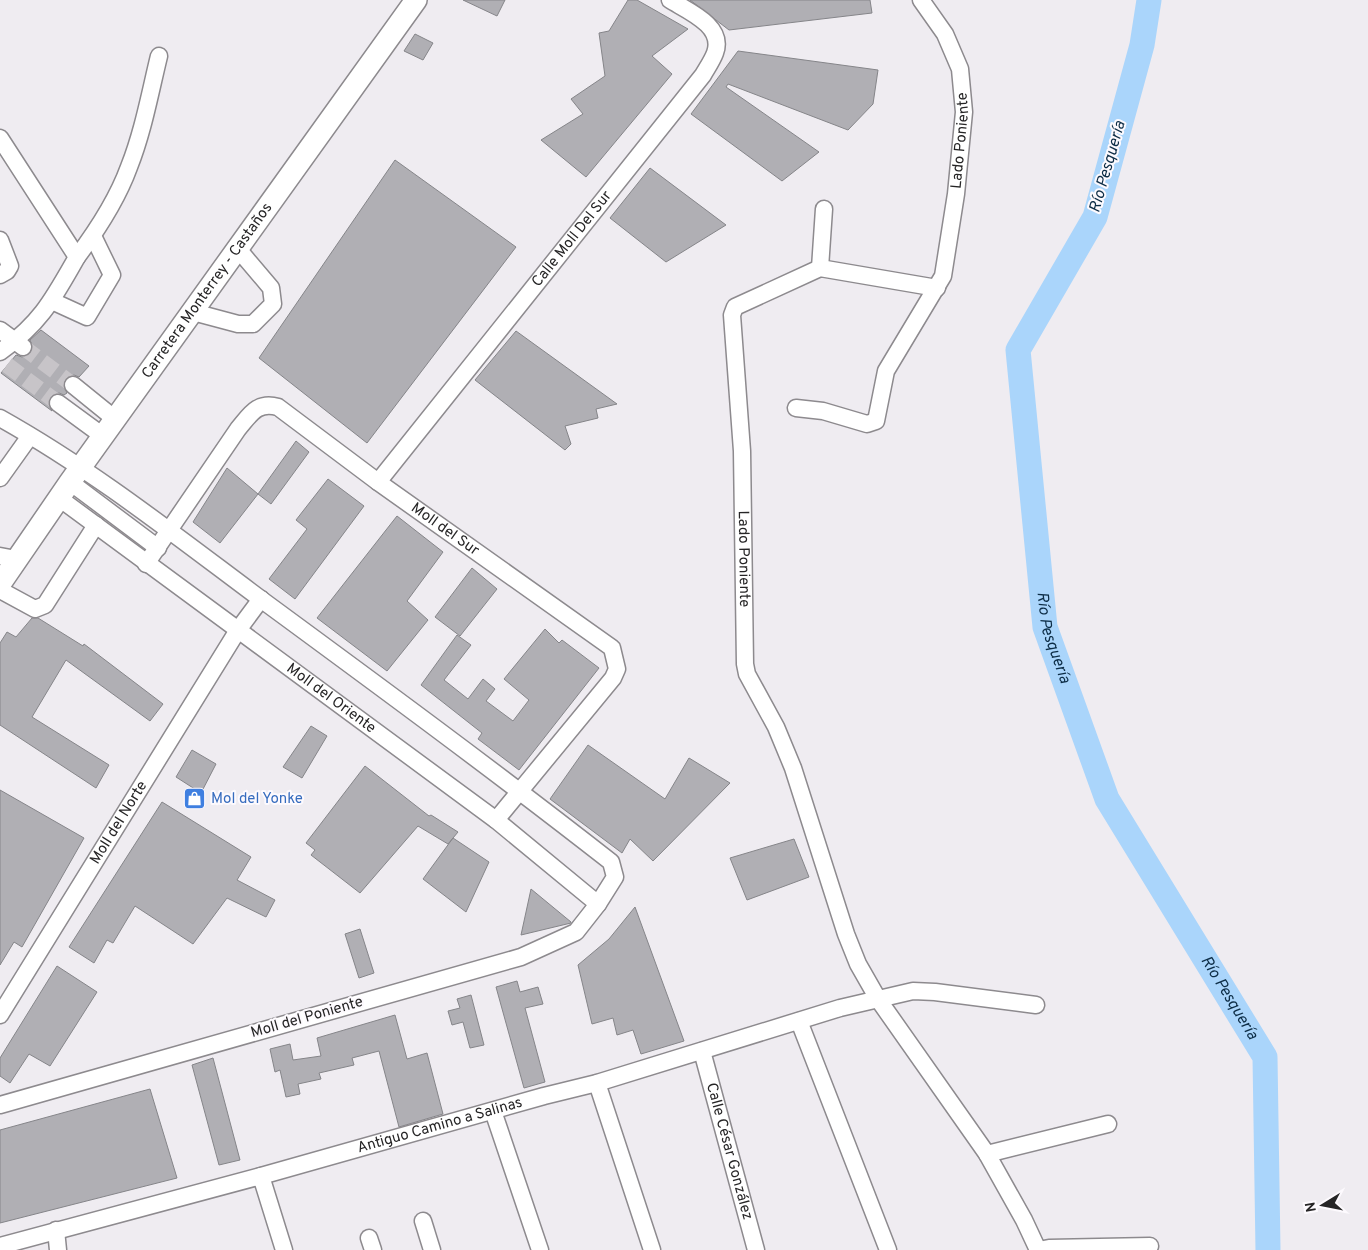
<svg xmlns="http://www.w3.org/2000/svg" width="1368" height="1250" font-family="Overpass,sans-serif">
<rect width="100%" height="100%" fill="#efecf1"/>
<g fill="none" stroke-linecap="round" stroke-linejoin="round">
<!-- river -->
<path stroke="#aad5fb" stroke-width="25" id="s1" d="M1149 0 1142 45 1095 217 1018 350 1045 627 1107 799 1265 1057 1268 1250"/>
</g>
<!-- building -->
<path fill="#b0afb4" stroke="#858589" d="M463 0H505L497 16Z
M628 0H637L688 29 652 56 672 74 586 177 541 140 583 114 571 99 605 76 599 33 609 31Z
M690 0H870L872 13 729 30Z
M415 34 433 43 423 60 404 51Z
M738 51 878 70 873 104 848 130 728 84 726 87 819 152 782 181 691 114Z
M395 160 516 247 367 443 259 358Z
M650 168 726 225 666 262 610 218Z
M41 330 89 366 79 377 74 375 66 378 63 384 67 393 64 395 59 393 50 397 48 402 52 411 1 373 16 355 22 357 31 353 33 348 30 340Z
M516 331 617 404 596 409 598 418 565 426 571 444 565 450 475 380Z
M296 441 309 452 271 504 258 494Z
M227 468 258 494 220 543 193 522Z
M328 479 364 506 295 599 269 579 307 529 296 520Z
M397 516 443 552 407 601 428 620 387 671 317 618Z
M472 568 497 589 460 636 435 617Z
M32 618H38L83 646 84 644 163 704 150 721 66 660 32 717 109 765 96 788 0 725V643L7 632 16 637Z
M545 629 559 643 562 640 599 668 519 770 478 739 482 733 421 685 457 635 471 645 444 680 468 699 483 679 495 689 486 701 513 721 529 700 504 679Z
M311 726 327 736 302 778 283 767Z
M588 745 665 799 689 758 730 783 653 861 630 839 622 853 550 799Z
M192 750 216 764 201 793 176 777Z
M365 766 429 816 431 815 458 832 448 844 418 826 360 893 311 855 315 850 306 843Z
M0 790 84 838 22 947 14 942 0 965Z
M162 802 251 857 237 880 275 900 266 917 227 898 193 944 135 906 113 943 107 940 94 963 69 947Z
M453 838 489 862 466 912 423 879Z
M794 839 809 877 747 900 730 858Z
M531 889 571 922V923L521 935Z
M635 907 684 1041 641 1054 633 1030 617 1035 613 1018 592 1024 578 965 609 939Z
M360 929 374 973 359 978 345 934Z
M57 966 97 992 50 1066 29 1054 10 1083 0 1076V1058Z
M517 981 520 992 538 987 543 1004 525 1008 545 1082 524 1088 496 987Z
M471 995 484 1045 470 1048 463 1022 452 1025 448 1011 460 1008 457 999Z
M395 1015 407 1059 427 1053 443 1114 399 1127 379 1051 352 1058 354 1065 319 1073 321 1079 298 1084 300 1094 286 1097 280 1070 275 1072 270 1049 290 1044 293 1060 321 1056 317 1038Z
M213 1058 240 1160 219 1165 192 1065Z
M150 1089 177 1178 0 1223V1130Z"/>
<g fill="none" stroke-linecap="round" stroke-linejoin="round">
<!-- minor-tunnel -->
<path stroke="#c7c4c8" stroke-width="16" stroke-dasharray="16 8" stroke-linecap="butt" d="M23 347 73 385
M7 365 58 403"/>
<defs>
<g id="minor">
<path d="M0 138 77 257C53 299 41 323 0 352"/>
<path d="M0 240 10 266 7 271 0 275"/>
<path d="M77 257C98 229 117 200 129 167 143 132 150 93 159 56"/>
<path d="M820 268 824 209"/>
<path id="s2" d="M937 288 820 268 735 307 732 315 742 451 745 664 747 674 776 727 793 768 846 934 858 964 878 999 987 1154 1024 1220 1038 1250"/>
<path d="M52 301 87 317 112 275 93 236"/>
<path d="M193 312 238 324H253L273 304 271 288 238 249"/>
<path d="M0 330 23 347"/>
<path d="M73 385 115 419"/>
<path d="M58 403 103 436"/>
<path id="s3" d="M796 408 823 411 867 424 876 421 886 371 943 276 956 194 964 112 960 69 945 34 921 0"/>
<path d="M0 418C93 470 176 536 262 600 379 686 496 772 611 862L615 877 598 904 576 932 521 957 0 1105"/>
<path d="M0 478 30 436"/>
<path d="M70 482 158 548"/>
<path id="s4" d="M378 482 703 75C707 68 712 61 715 53 725 26 688 11 670 0"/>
<path id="s5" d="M59 498 496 820 598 904"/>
<path d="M0 556 16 559"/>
<path id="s6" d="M146 564 238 429C250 415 257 401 278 407L378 482 612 648 617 669 613 678 496 820"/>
<path d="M0 590 35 609 45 605 96 525"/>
<path id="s7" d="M0 1015 238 630 261 599"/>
<path d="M799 1021 888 1250"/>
<path id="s8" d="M702 1051 756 1250"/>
<path d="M597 1083 652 1250"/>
<path d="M493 1111 540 1250"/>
<path d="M987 1154 1108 1124"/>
<path d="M261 1176 284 1250"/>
<path d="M423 1221 432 1250"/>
<path d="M56 1230 58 1250"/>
<path d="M369 1238 373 1250"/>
<path id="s9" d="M0 1246 261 1176 544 1096 597 1083 840 1008 913 991 935 992 1036 1005"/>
<path d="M1039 1250 1049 1248 1150 1246"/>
</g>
<g id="major">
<path id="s10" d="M0 584 70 482 416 0"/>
</g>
</defs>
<!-- minor casing -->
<use href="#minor" stroke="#8d8a8e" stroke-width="19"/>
<!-- major casing -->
<use href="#major" stroke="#8d8a8e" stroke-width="24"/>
<!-- minor -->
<use href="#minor" stroke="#fff" stroke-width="16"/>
<!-- major -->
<use href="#major" stroke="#fff" stroke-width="21"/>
</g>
<!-- icons -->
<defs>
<symbol id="shop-square" viewBox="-11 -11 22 22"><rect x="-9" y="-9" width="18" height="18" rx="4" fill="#3f7fe0" stroke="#fdfafe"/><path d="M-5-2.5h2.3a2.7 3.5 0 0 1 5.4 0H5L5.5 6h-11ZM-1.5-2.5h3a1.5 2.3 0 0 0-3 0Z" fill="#fff"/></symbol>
</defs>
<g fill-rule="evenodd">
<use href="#shop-square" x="182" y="786" width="25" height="25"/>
</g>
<g text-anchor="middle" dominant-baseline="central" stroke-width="4" stroke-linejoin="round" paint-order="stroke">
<!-- street labels -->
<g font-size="15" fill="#262526" stroke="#fdfafe">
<text stroke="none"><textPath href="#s3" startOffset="381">Lado Poniente</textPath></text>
<text stroke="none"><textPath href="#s4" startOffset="311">Calle Moll Del Sur</textPath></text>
<text stroke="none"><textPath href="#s10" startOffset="359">Carretera Monterrey - Castaños</textPath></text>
<text stroke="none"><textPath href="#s6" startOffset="420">Moll del Sur</textPath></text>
<text stroke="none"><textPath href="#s2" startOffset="465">Lado Poniente</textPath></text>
<text stroke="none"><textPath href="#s5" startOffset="338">Moll del Oriente</textPath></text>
<text stroke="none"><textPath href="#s7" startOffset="226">Moll del Norte</textPath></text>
<text transform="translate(307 1018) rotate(-16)">Moll del Poniente</text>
<text stroke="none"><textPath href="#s9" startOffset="456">Antiguo Camino a Salinas</textPath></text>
<text stroke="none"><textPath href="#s8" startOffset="104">Calle César González</textPath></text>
</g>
<!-- shop labels -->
<g font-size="15" fill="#366cbe" stroke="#fdfafe" text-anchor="start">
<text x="211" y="799">Mol del Yonke</text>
</g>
<!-- water labels -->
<g font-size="16" font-style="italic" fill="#0d2d46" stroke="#fdfafe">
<text transform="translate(1108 167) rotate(-74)">Río Pesquería</text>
<text stroke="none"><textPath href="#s1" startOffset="668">Río Pesquería</textPath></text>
<text stroke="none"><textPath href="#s1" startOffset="1072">Río Pesquería</textPath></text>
</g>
</g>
<!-- north arrow -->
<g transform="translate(1323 1205) rotate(260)" stroke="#fdfafe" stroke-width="4" paint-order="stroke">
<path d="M0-4L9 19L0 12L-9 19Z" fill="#262526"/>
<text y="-8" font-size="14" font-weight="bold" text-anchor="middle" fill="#262526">N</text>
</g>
</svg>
